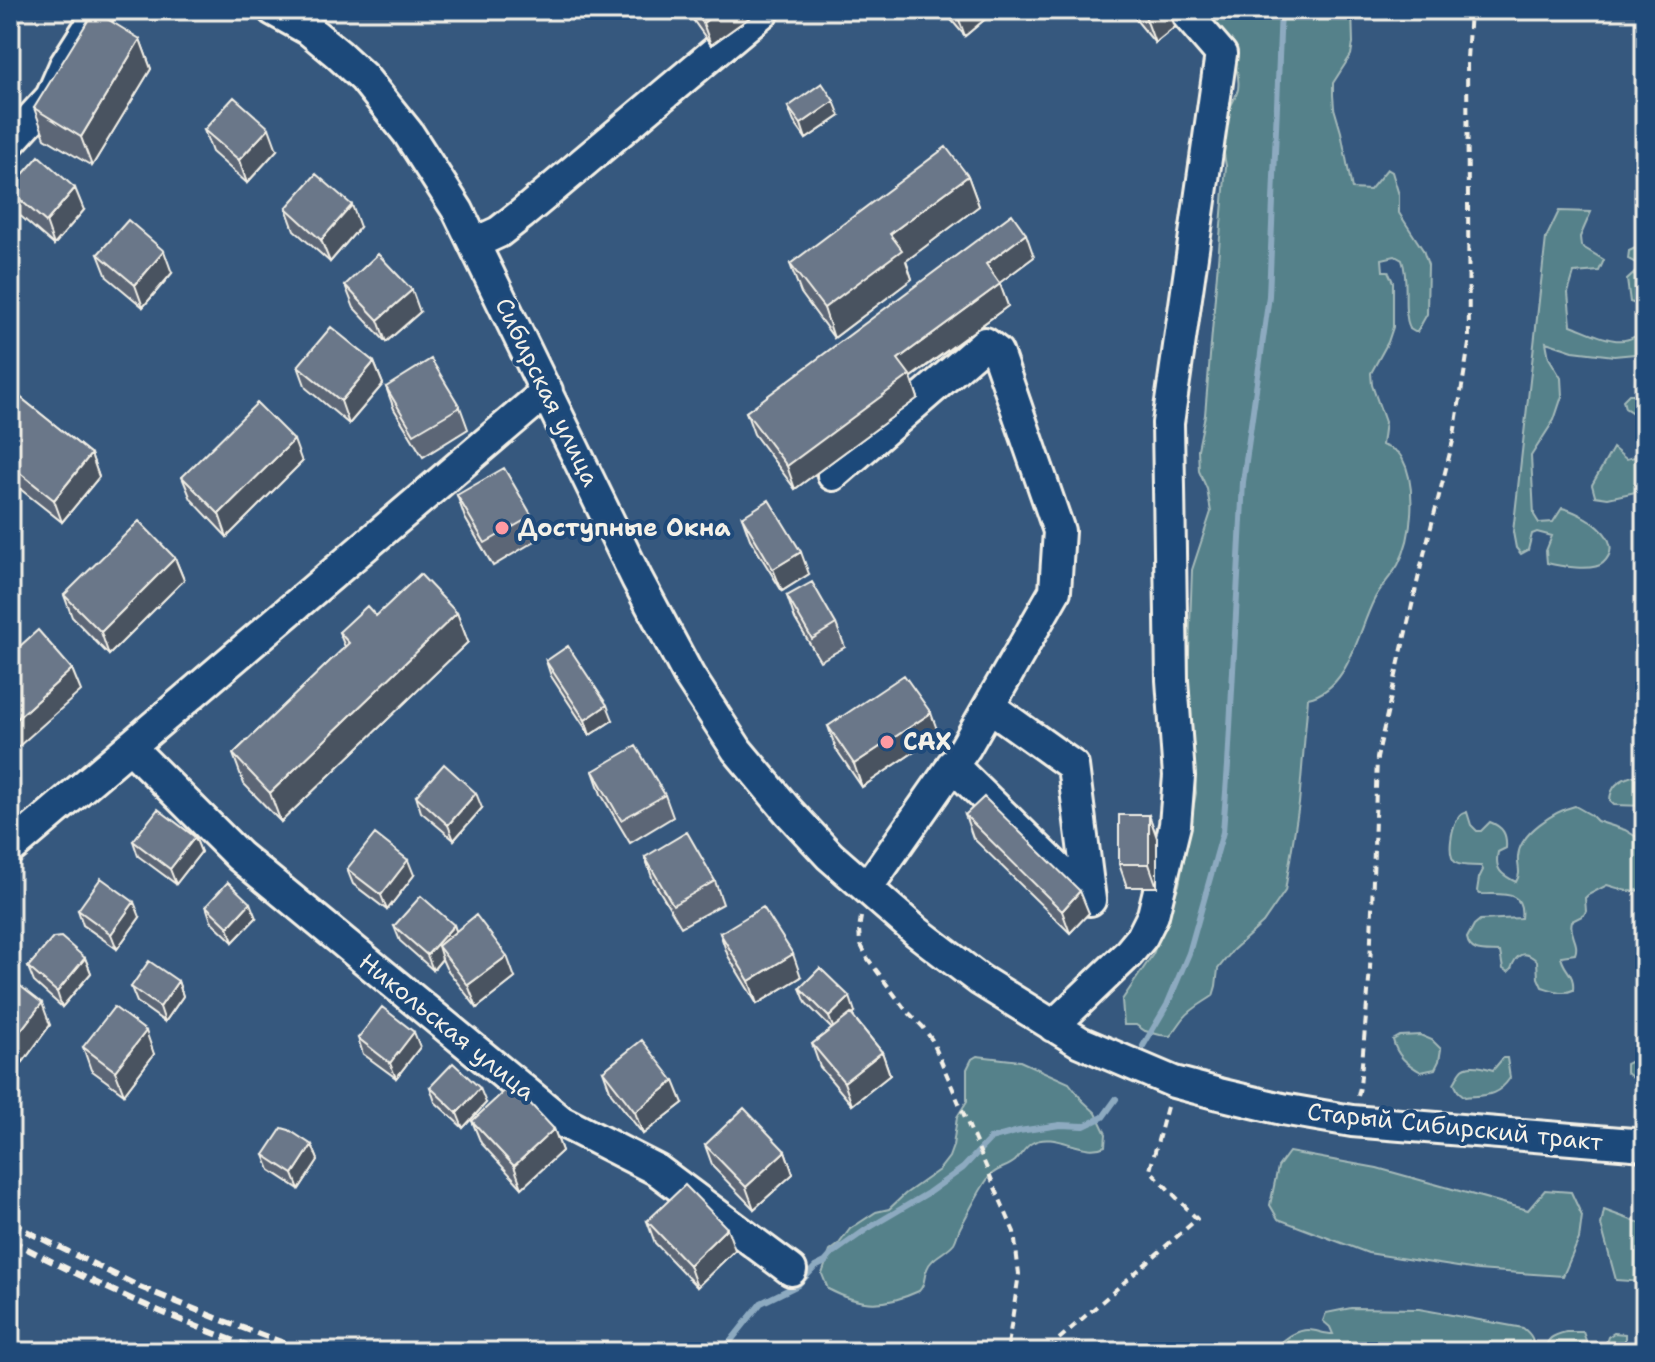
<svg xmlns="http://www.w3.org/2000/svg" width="1655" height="1362" font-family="'Shantell Sans',sans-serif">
<rect width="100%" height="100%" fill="#36587e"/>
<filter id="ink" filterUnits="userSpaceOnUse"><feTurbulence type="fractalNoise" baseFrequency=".0125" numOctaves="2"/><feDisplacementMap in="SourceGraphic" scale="16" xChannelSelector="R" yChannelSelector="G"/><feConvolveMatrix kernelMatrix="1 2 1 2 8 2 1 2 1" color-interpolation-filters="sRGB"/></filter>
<g filter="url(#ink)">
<!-- green -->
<path fill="#55818a" stroke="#a4b9b9" stroke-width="2" d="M1204 10H1352L1353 43 1351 55 1333 83V95L1334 108 1341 132 1352 189 1370 190 1387 169 1392 172 1399 195V213L1423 250 1428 265 1427 314 1417 332H1415L1410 329C1401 307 1410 282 1402 260L1395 256 1382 259 1383 271H1388L1393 282V327L1388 342 1371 373 1372 385 1385 422 1382 445C1389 448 1398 450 1402 458 1417 485 1413 537 1398 565 1391 577 1380 587 1374 600 1358 631 1349 690 1308 698L1299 804 1285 891 1263 923 1233 950 1218 969 1216 986 1213 996C1203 1003 1192 1008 1184 1018 1179 1024 1176 1030 1170 1036L1160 1035 1145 1031 1136 1025H1124L1122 1000 1153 954 1179 885 1196 793 1188 679 1192 570 1211 512 1207 489 1199 471 1198 449 1205 415 1226 166C1223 149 1220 134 1226 117 1229 107 1236 99 1238 89 1242 64 1219 28 1204 10Z
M1559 211 1591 212 1580 237 1581 246 1604 260 1599 271 1574 273 1568 293 1571 325C1595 334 1627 354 1645 326V353L1614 356 1573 351 1546 342 1549 358 1561 378 1562 396 1554 420 1531 456 1534 515 1539 523 1553 522 1562 508C1581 512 1629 539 1603 563 1594 572 1558 566 1547 563L1546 551 1552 536 1537 532 1532 534 1528 550 1521 554 1516 548 1513 532 1546 238Z
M1644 244H1645V307L1630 302 1627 280 1639 269 1636 263 1628 259 1629 251Z
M1629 394H1645V434L1639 417 1625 408 1623 400Z
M1613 448 1626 459 1644 455 1645 492 1640 491 1608 498 1595 496 1592 485Z
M1637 775 1645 783V806L1614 805 1610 801C1610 785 1622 778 1637 775Z
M1575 806 1591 815 1597 821 1625 830 1635 836 1645 837V888C1627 895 1624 889 1607 885L1588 895 1585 898 1586 911 1584 915 1572 921C1568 934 1580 942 1575 954L1561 956C1563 971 1575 972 1573 990 1563 995 1552 990 1542 987L1538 978 1537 961C1524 949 1516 954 1511 969L1508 972 1503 969 1500 952C1487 951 1470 955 1467 938L1474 925 1480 920 1521 918C1525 889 1501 895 1480 894L1477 891 1479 878 1483 870 1481 866C1474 865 1462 867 1456 863 1446 856 1452 828 1457 820 1460 814 1462 814 1467 812L1471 825 1477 831H1481L1490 822C1503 827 1507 834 1506 848L1498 852C1494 870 1502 875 1516 882 1522 872 1517 867 1518 857 1519 833 1555 811 1575 806Z
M1420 1035 1432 1040 1441 1049 1439 1061 1435 1069 1421 1072C1407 1064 1397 1056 1393 1040L1400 1036Z
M977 1056 1020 1061 1069 1083 1083 1101 1096 1113 1106 1134 1105 1146C1083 1157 1055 1130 1032 1143 1025 1147 1021 1155 1015 1161 1007 1168 996 1168 989 1177 978 1192 970 1210 961 1226 958 1231 957 1238 954 1243 946 1253 931 1257 927 1269 923 1277 926 1284 919 1291 884 1307 862 1307 828 1289L822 1274 830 1251 838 1245 850 1229 876 1212 889 1209 905 1194 939 1170 949 1157 953 1146 957 1117 967 1101V1069L972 1059Z
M1503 1058H1507L1510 1078C1497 1097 1486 1095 1465 1097L1458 1091 1454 1083C1457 1079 1458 1075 1461 1071 1467 1062 1484 1067 1493 1070Z
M1638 1058H1645V1078H1633L1626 1072V1064Z
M1289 1152 1377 1168 1528 1210 1545 1190 1571 1192 1582 1216 1579 1239 1563 1276 1477 1270 1368 1253 1278 1219 1270 1205 1278 1167Z
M1604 1210 1645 1225V1282L1616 1280 1601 1225Z
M1351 1308 1419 1309 1523 1328C1532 1335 1534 1340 1534 1350L1525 1352H1268C1280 1345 1292 1330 1308 1330 1316 1330 1324 1334 1333 1334L1330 1327 1323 1321 1326 1313Z
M1566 1332H1583L1590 1352H1546C1545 1338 1554 1335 1566 1332Z
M1614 1333 1625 1334V1352H1603L1608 1337Z"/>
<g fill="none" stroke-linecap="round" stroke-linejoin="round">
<!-- stream -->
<path stroke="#8daac0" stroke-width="6" d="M1143 1046 1167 1005 1189 953 1223 832 1228 765 1243 482 1269 296 1281 10
M722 1352 761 1303 798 1285 815 1267 825 1262 833 1253 867 1229 928 1193 963 1168 990 1139 1019 1131 1060 1125 1084 1126 1103 1117 1116 1099"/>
<defs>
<path id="minor" d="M273 10 309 30 338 54 364 78 408 133 458 211 637 579 689 676 737 750 788 811 830 856 917 932 980 980 1080 1042 1174 1082 1219 1094 1282 1109 1352 1121 1645 1145
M10 142 51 97 65 65 100 10
M475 243 499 232 522 214 765 10
M833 475 985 343 997 352 1059 531 1055 591 965 748 867 888
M130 747 239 856 561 1121 657 1170 791 1270
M952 765 1090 900 1073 766 989 706
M10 849 547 391
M1053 1026 1128 954 1142 937 1153 915 1175 825 1179 776 1172 680 1168 423 1221 54 1183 10"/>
</defs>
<!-- minor casing -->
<use href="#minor" stroke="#f4f1e8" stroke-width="36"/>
<!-- path -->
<path stroke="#f4f1e8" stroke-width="4" stroke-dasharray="8 6" stroke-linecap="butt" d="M861 917 859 929 860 943 868 959 905 1009 923 1027 932 1040 1014 1232 1019 1274 1007 1352
M1358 1096 1360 1087 1370 969 1377 758 1421 566 1453 441 1469 344 1467 59 1470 10
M1054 1352 1059 1339 1197 1219 1150 1170 1168 1103"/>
<!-- minor -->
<use href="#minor" stroke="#1f4a7a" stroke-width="30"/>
<!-- rail -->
<path stroke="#f4f1e8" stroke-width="6" stroke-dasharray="12 6" stroke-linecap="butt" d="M10 1223 140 1287 224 1321 308 1352
M10 1240C92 1283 178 1322 266 1352"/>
</g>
<!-- wall -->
<path fill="#5b6676" stroke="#f4f1e8" stroke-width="2" d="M686 10H760L711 45Z
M945 10H996L965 36 947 15Z
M1128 10H1169L1175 27 1155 43Z
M140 39 151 69 92 166 45 138 34 108Z
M788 107 840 116 806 139 794 122Z
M204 130 277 150 247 183 212 152Z
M968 176 979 206 906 261 912 279 834 338 801 293 790 264Z
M10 189 84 210 54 245 17 213Z
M286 208 360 227 330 262 294 230Z
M98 254 172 273 143 307 107 277Z
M1034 257 999 283 1008 306 911 378 918 398 795 489 754 434 746 412Z
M345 285 420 312 386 342 354 308Z
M374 362 383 384 349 424 306 388 298 366Z
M386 387 460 407 468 429 423 457 394 409Z
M10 389 91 454 99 477 62 522 10 481Z
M302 462 227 537 191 499 182 477Z
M457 495 532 516 540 538 493 566 465 518Z
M742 517 809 574 782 591 750 539Z
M175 558 184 580 109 655 72 617 64 595Z
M787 596 836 624 845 647 820 661 795 619Z
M457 613 468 642 281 822 244 784 233 754 345 647 339 632 376 616Z
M546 661 613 720 590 735 551 676Z
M828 726 939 735 862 787 836 749Z
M593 771 665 795 673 817 630 843 601 794Z
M416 796 482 808 454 840 421 812Z
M965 815 1089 913 1070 933 973 838Z
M1149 815 1157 838V887H1127L1119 864Z
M195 837 201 852 176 884 138 856 133 841Z
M645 857 715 881 723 904 681 927 653 880Z
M347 869 414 875 387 910 353 884Z
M206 906 256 918 233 942 211 921Z
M78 910 140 917 117 949 83 925Z
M454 925 456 931 515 978 477 1008 446 968 442 959 433 970 400 941 394 926Z
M720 933 801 977 757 1004 728 956Z
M85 958 91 973 62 1007 34 982 28 967Z
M10 978 50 1025 23 1062 10 1052Z
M178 981 183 996 165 1022 137 1002 131 987Z
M800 988 855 1012 852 1015 882 1052 890 1075 852 1105 820 1067 812 1044 832 1029 806 1003Z
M358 1038 420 1047 396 1078 363 1054Z
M83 1047 154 1054 124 1094 91 1070Z
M603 1071 683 1103 643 1134 611 1093Z
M430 1087 486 1103 463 1128 435 1102Z
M472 1121 554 1129 562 1151 522 1188 481 1143Z
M312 1145 318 1160 299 1189 270 1170 264 1155Z
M705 1145 785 1151 793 1174 754 1209 713 1167Z
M647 1221 735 1250 697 1287 655 1243Z"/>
<!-- shaded-wall -->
<path fill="#4a5360" stroke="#f4f1e8" stroke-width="2" d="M720 10H760L711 45 703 23Z
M962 10H996L965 36 957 14Z
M1148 10H1169L1175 27 1155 43 1144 13Z
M140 39 151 69 92 166 81 137Z
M834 101 840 116 806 139 801 124Z
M269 128 277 150 247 183 239 160Z
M968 176 979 206 906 261 912 279 834 338 824 308 890 234Z
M75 188 84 210 54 245 46 222Z
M352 205 360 227 330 262 321 240Z
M1026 234 1034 257 994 287 986 264Z
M164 251 172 273 143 307 135 285Z
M1000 284 1008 306 911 377 918 398 795 489 787 466 898 359Z
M412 290 420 312 386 342 378 320Z
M374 362 383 384 349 424 341 401Z
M294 440 302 462 227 537 219 514Z
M91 454 99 477 62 522 54 500Z
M801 552 809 574 782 591 773 569Z
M175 558 184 580 109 655 101 632Z
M457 613 468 642 281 822 270 793Z
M72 669 81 691 10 754V725Z
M607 705 613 720 590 735 585 720Z
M931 713 939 735 862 787 854 764Z
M476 793 482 808 454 840 448 825Z
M1149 815 1157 838V887L1149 864Z
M195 837 201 852 176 884 170 869Z
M408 860 414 875 387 910 381 895Z
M1080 891 1089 913 1070 933 1062 911Z
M134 902 140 917 117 949 111 934Z
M250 903 256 918 233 942 228 927Z
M454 925 459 940 438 946 442 959 433 970 427 955Z
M793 954 801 977 757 1004 749 981Z
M507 956 515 978 477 1008 468 985Z
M85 958 91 973 62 1007 57 992Z
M178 981 183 996 165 1022 160 1007Z
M850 997 855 1012 835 1032 829 1017Z
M42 1003 50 1025 23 1062 14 1039Z
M146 1031 154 1054 124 1094 115 1071Z
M414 1032 420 1047 396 1078 390 1063Z
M882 1052 890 1075 852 1105 844 1082Z
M674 1081 683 1103 643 1134 635 1112Z
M480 1088 486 1103 463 1128 457 1113Z
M554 1129 562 1151 522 1188 514 1166Z
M312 1145 318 1160 299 1189 293 1174Z
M785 1151 793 1174 754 1209 746 1187Z
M727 1228 735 1250 697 1287 689 1265Z"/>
<!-- building -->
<path fill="#6a7789" stroke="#f4f1e8" stroke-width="2" d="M693 10H720L703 23Z
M94 11 140 39 81 137 34 108Z
M822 83 834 101 801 124 788 107Z
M234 97 269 128 239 160 204 130Z
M946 147 968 176 890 234 902 250 824 308 790 264Z
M39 156 75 188 46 222 10 191V189Z
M316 174 352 205 321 240 286 208Z
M1012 214 1026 234 986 264 1000 284 898 359 910 375 787 466 746 412Z
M128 220 164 251 135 285 98 254Z
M378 254 412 290 378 320 345 285Z
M331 327 374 362 341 401 298 366Z
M431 359 460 407 414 434 386 387Z
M10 389 91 454 54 500 10 465Z
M257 403 294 440 219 514 182 477Z
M504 468 532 516 485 543 457 495Z
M769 500 801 552 773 569 742 517Z
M139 521 175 558 101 632 64 595Z
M420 574 457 613 270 793 233 754 349 643 339 632 367 606 376 616Z
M812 582 836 624 812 639 787 596Z
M38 630 72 669 10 725V655Z
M568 646 607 705 585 720 546 661Z
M904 675 931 713 854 764 828 726Z
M636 746 665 795 621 820 593 771Z
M444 764 476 793 448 825 416 796Z
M984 797 1080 891 1062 911 965 815Z
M158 809 195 837 170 869 133 841Z
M1119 815H1149V864H1119Z
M687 832 715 881 673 905 645 857Z
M375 834 408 860 381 895 347 869Z
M101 878 134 902 111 934 78 910Z
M228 882 250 903 228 927 206 906Z
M421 896 454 925 427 955 394 926Z
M763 907 793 954 749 981 720 933Z
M476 915 507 956 468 985 438 946Z
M61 937 85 958 57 992 28 967 53 938Z
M149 961 178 981 160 1007 131 987Z
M820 968 850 997 829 1017 800 988Z
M10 978 42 1003 14 1039 10 1036Z
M114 1007 146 1031 115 1071 83 1047Z
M382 1007 414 1032 390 1063 358 1038Z
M851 1014 882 1052 844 1082 812 1044Z
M642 1040 674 1081 635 1112 603 1071Z
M453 1063 480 1088 457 1113 430 1087Z
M512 1084 554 1129 514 1166 472 1121Z
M744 1108 785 1151 746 1187 705 1145Z
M282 1128 289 1130 312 1145 293 1174 264 1155Z
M685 1185 727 1228 689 1265 647 1221Z"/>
</g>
<!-- markers -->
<g fill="#ff9aa2" stroke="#1f4a7a" stroke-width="3">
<circle cx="502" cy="528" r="8"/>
<circle cx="887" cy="742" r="8"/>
</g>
<g text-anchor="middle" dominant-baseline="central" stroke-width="8" stroke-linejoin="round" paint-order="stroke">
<!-- street labels -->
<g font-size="24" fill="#f4f1e8" stroke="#1f4a7a">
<text transform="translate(547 392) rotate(64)">Сибирская улица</text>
<text transform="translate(447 1027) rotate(39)">Никольская улица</text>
<text transform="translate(1455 1127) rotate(6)">Старый Сибирский тракт</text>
</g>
<!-- poi labels -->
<g font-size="24" font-weight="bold" fill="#f4f1e8" stroke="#1f4a7a" text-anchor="start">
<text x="518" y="528">Доступные Окна</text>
<text x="903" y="742">САХ</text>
</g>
</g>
<!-- margin -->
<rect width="1655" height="1362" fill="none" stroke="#1f4a7a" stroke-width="40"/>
<rect x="20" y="20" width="1615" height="1322" fill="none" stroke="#f4f1e8" stroke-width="3" filter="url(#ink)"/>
</svg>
